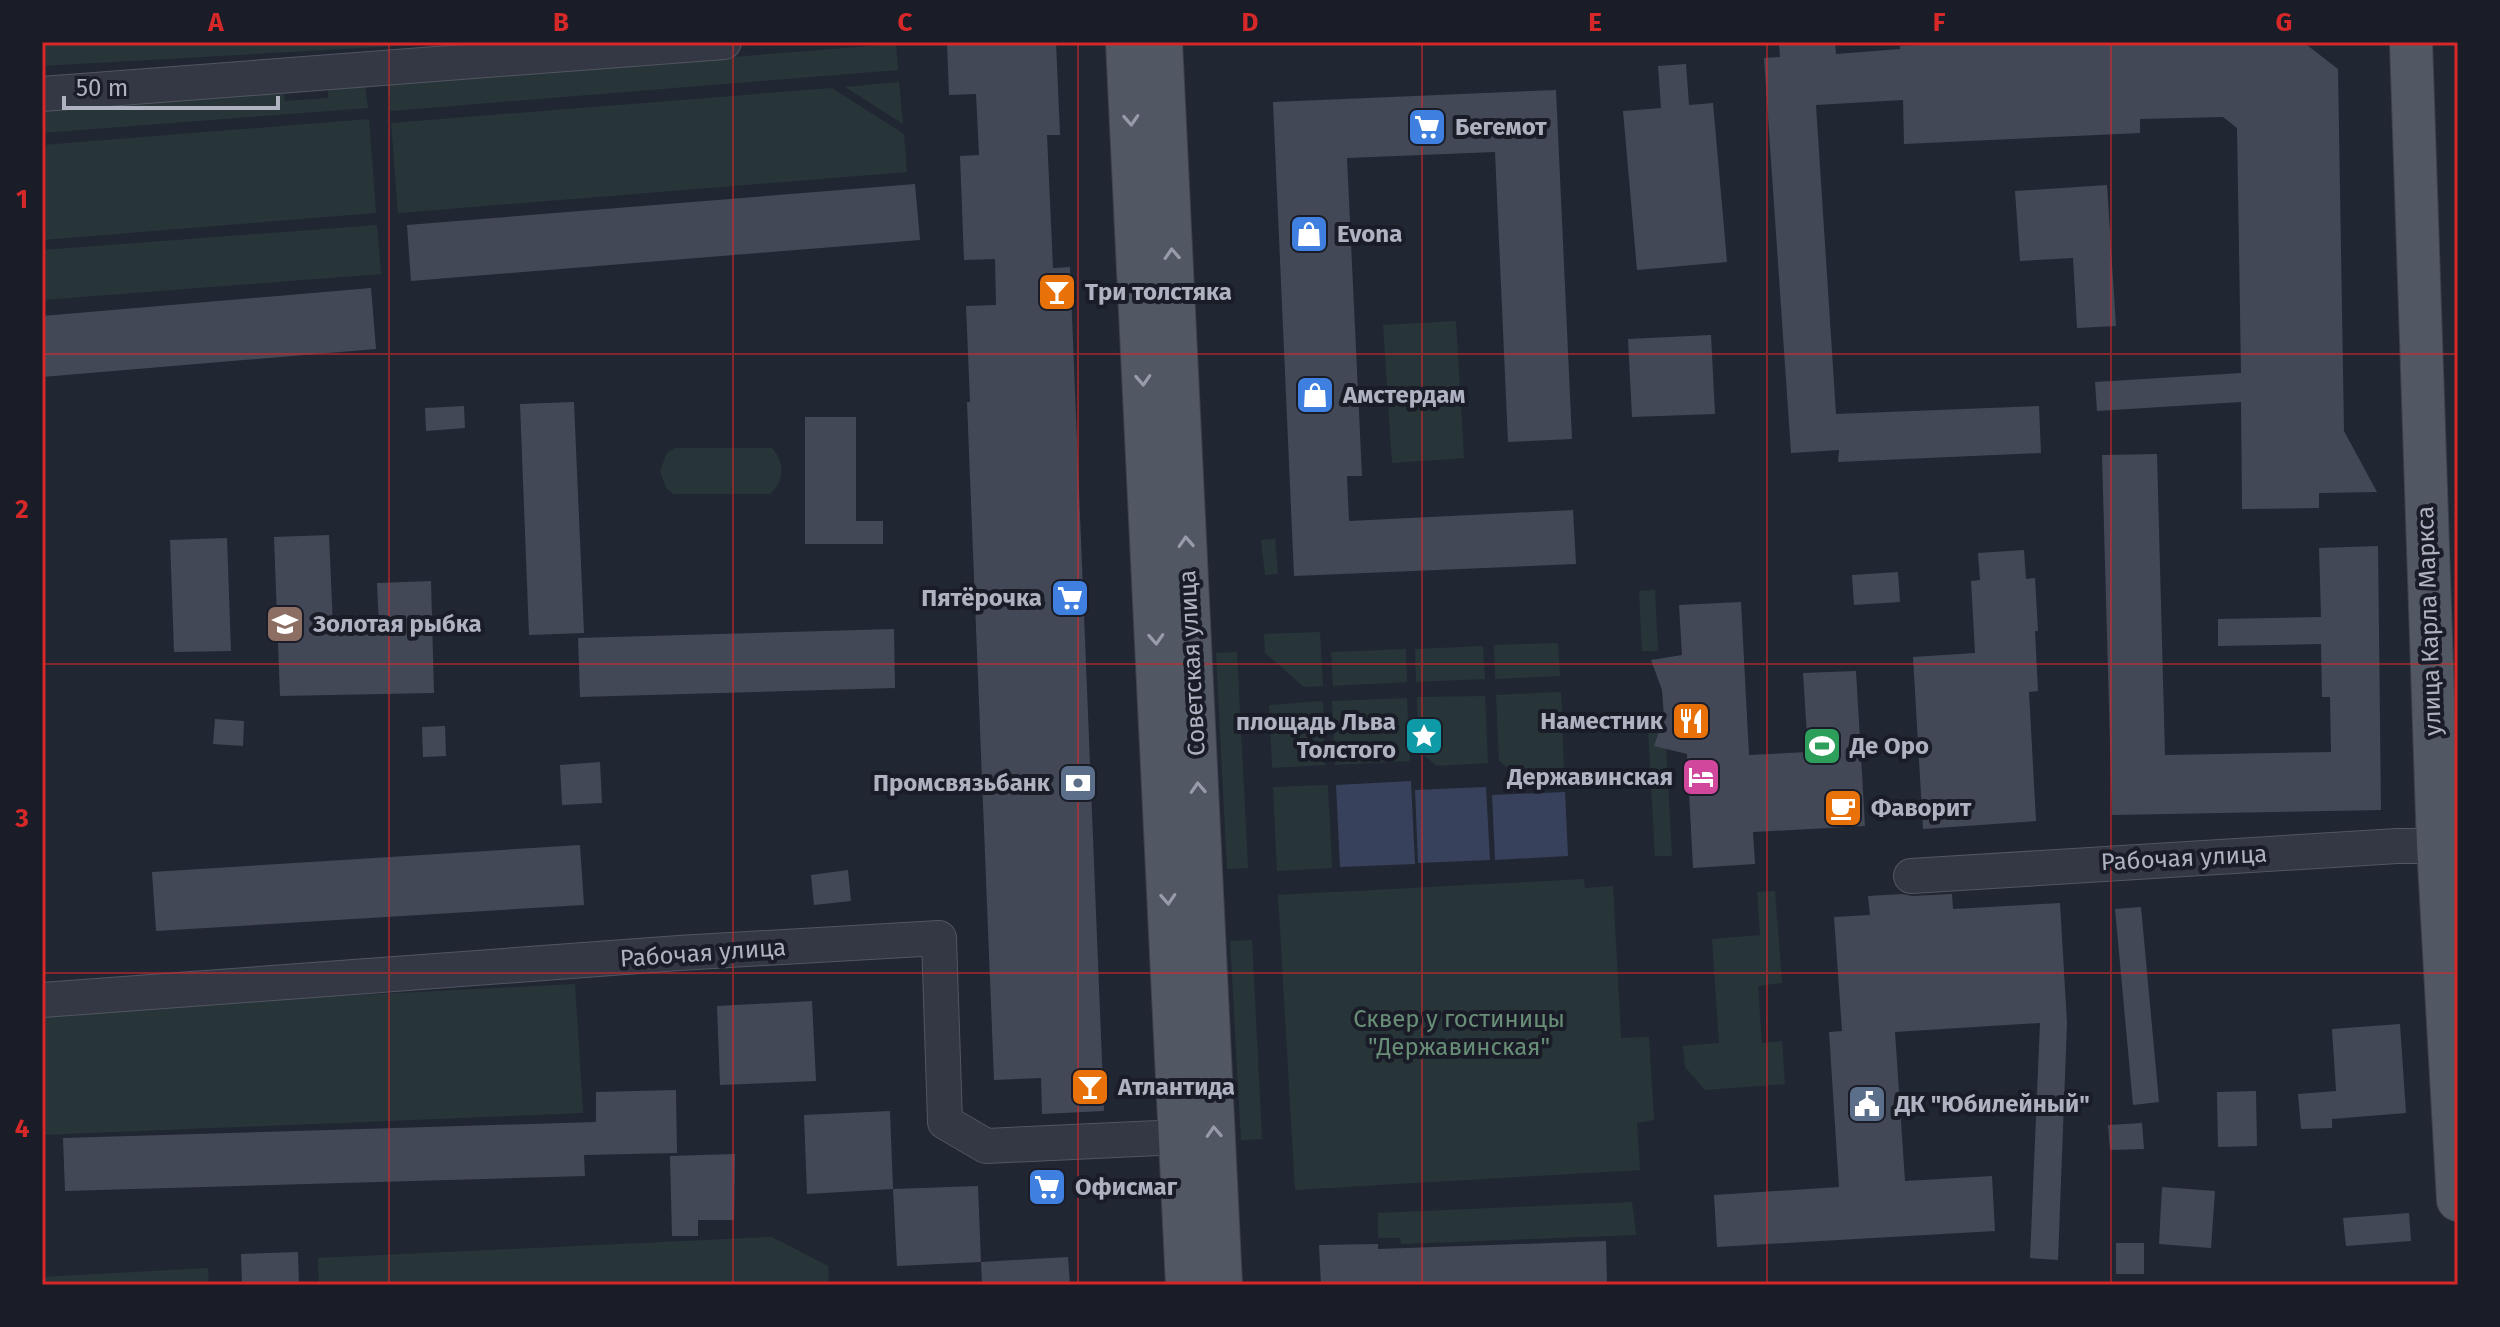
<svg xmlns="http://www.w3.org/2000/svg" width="2500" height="1327" font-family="'Fira Sans',sans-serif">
<rect width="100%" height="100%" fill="#212633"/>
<!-- green -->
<path fill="#273538" d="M42 42H467L42 66Z
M896 44 898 70 390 111 388 84Z
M899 82 903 124 845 87Z
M365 86 368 108 42 133V111L284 92 285 101 328 98V89Z
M832 88 904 134 907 172 398 213 391 123Z
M369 119 376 213 42 240V145Z
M377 225 381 274 42 300V250Z
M1456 321 1464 458 1392 463 1383 325Z
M675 448H772C785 463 785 480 770 494H674L666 488 660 471 667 453Z
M1275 539 1278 574 1265 575 1261 540Z
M1655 590 1658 651H1642L1639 591Z
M1320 632 1323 686 1304 687 1265 653 1264 634Z
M1558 643 1560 676 1495 679 1494 645Z
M1483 646 1485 679 1416 682 1415 649Z
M1406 649 1407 682 1333 686 1331 652Z
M1237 652 1248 868 1227 869 1216 653Z
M1561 692 1564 773 1517 775 1499 761 1496 695Z
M1485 696 1488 763 1437 766 1419 751 1417 697Z
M1407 698 1410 761 1335 765 1332 701Z
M1323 701 1325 765 1272 768 1269 705Z
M1665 728 1672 856H1655L1648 729Z
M1328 785 1332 868 1277 871 1273 787Z
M1584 879 1585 888 1613 886 1621 1038 1649 1037 1654 1120 1637 1123 1640 1170 1295 1190 1278 895Z
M1775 891 1782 983 1758 986 1762 1043 1782 1041 1785 1084 1705 1090 1685 1067 1683 1046 1719 1043 1712 939 1760 935 1757 892Z
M1252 940 1262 1139 1241 1140 1230 941Z
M575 984 583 1113 42 1135V1011Z
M1632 1202 1636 1235 1401 1244 1400 1238H1378V1213Z
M772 1237 828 1266 829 1285H319L318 1258Z
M208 1268 209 1285H42V1277Z"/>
<!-- water -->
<path fill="#38415b" d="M1411 781 1415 864 1340 867 1336 785Z
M1486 787 1490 860 1418 863 1415 790Z
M1565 792 1568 856 1495 860 1492 795Z"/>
<!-- building -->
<path fill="#434857" d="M947 42H1056L1060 135H1047L1053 268 1070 267 1104 1111 1042 1114 1041 1078 994 1080 967 402H970L966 306 996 305 995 259 964 260 960 156 979 155 976 94 949 95Z
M1779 42H1835L1836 54 1900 49V46L1989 42H2303L2338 69 2344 431 2377 492 2319 493V508L2242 509 2241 402 2097 411 2095 382 2241 373 2237 128 2223 117 2140 119V133L1904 144 1903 100 1816 105 1836 414 2039 406 2041 453 1838 462 1839 450 1791 453 1764 58 1780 57Z
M1686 64 1689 105 1713 103 1727 262 1637 270 1623 111 1661 108 1658 66Z
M1556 90 1572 439 1508 442 1495 152 1347 158 1362 476H1347L1349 521 1573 510 1576 564 1294 576 1273 102Z
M915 184 920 240 411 281 407 225Z
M2107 185 2116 326 2077 328 2073 258 2020 261 2015 191Z
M371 288 376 349 42 377V316Z
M1711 335 1715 414 1632 417 1628 339Z
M574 402 584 633 529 635 520 404Z
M464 406 465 428 426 431 425 408Z
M805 417H856V521H883V544H805Z
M2157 454 2165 755 2331 752 2330 697H2322L2321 644 2218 646V619L2321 617 2319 548 2378 546 2381 810 2112 815 2102 455Z
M329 535 333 627 379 626 377 583 431 581 434 693 280 696 274 537Z
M227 538 231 651 174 652 170 540Z
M2024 550 2026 579 2035 578 2038 631H2035L2038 691 2029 692 2036 821 1923 829 1913 657 1975 653 1971 581 1980 580 1978 553Z
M1898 572 1900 602 1854 605 1852 575Z
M1741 602 1749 755 1808 752 1803 673 1856 671 1865 826 1753 832 1755 864 1693 868 1687 754 1654 746 1664 718 1662 690 1651 660 1682 655 1679 605Z
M894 629 895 688 580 697 578 638Z
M215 719 244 721 243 746 213 744Z
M445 726 446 756 423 757 422 727Z
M600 762 602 803 562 805 560 765Z
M580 845 584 905 156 931 152 872Z
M848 870 851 901 814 905 811 875Z
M1902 894 1912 896 1952 894 1953 909 2060 903 2067 1023 2058 1260 2030 1258 2040 1023 1895 1032 1905 1181 1992 1176 1995 1231 1717 1247 1714 1195 1839 1187 1829 1032 1842 1031 1834 917 1870 915 1868 896Z
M2141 907 2159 1102 2133 1105 2115 909Z
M812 1001 816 1081 720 1085 717 1006Z
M2400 1024 2406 1113 2332 1119V1128L2301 1129 2298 1094 2336 1091 2332 1029Z
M676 1090 677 1153 584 1155 585 1176 65 1191 63 1138 596 1122V1092Z
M2256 1091 2257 1146 2218 1147 2217 1092Z
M890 1111 893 1189 807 1194 804 1115Z
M2142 1123 2144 1149 2110 1150 2108 1125Z
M735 1154 734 1220H698V1236H672L670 1156Z
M978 1186 981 1262 897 1266 893 1189Z
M2162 1187 2215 1191 2211 1248 2159 1244Z
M2409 1213 2411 1241 2346 1246 2343 1218Z
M1606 1241 1607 1285H1321L1319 1245 1378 1244V1249Z
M2116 1243H2144V1274H2116Z
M298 1252 299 1285H242L241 1254Z
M1068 1257 1070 1285H982L981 1262Z"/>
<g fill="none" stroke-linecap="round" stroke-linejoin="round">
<defs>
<path id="minor" d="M42 94 724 42
M1911 876 2397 846H2458
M42 1000 679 953 939 938 945 1122 986 1146 1180 1137"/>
<path id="major" d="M1127 42 1187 1285
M1161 42 1221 1285
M2411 42 2438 845 2458 1200"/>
</defs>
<!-- minor casing -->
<use href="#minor" stroke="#525562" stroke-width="36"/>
<!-- major casing -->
<use href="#major" stroke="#3e414d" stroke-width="44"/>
<!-- minor -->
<use href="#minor" stroke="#343844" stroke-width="34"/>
<!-- major -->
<use href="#major" stroke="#525764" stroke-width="42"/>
</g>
<!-- one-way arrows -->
<defs><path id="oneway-chevron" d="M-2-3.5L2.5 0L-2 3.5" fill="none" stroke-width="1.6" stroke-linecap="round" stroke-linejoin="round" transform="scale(2)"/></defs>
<g stroke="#979baa">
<use href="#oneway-chevron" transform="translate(1131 120) rotate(87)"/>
<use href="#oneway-chevron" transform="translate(1172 254) rotate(-93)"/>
<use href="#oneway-chevron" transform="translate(1143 380) rotate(87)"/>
<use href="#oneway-chevron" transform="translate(1186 542) rotate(-93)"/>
<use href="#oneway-chevron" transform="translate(1156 639) rotate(87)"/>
<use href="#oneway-chevron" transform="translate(1198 788) rotate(-93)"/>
<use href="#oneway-chevron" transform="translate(1168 899) rotate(87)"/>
<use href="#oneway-chevron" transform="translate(1214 1132) rotate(-93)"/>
</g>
<!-- grid -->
<path fill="none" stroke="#d62828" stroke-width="2" stroke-opacity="0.55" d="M389 42V1285M733 42V1285M1078 42V1285M1422 42V1285M1767 42V1285M2111 42V1285M42 354H2458M42 664H2458M42 973H2458"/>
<!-- icons -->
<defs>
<symbol id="supermarket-square" viewBox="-11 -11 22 22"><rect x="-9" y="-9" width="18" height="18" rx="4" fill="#3f7fe0" stroke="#1a1d28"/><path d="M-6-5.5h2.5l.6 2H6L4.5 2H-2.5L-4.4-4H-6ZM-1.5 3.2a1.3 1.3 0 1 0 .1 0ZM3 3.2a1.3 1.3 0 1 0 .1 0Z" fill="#fff"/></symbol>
<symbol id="shop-square" viewBox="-11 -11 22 22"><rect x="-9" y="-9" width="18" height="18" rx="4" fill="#3f7fe0" stroke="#1a1d28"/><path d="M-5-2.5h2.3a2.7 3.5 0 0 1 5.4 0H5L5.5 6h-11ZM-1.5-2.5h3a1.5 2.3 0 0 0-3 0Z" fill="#fff"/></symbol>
<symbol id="bar-square" viewBox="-11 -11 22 22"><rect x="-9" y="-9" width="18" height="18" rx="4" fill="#e8710a" stroke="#1a1d28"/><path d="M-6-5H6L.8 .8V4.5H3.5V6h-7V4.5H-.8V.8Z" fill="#fff"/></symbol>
<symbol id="school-square" viewBox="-11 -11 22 22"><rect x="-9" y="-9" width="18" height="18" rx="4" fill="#8d6e63" stroke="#1a1d28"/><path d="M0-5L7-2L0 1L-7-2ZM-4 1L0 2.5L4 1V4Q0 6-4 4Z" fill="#fff"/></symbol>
<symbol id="restaurant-square" viewBox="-11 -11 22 22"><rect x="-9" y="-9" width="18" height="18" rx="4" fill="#e8710a" stroke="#1a1d28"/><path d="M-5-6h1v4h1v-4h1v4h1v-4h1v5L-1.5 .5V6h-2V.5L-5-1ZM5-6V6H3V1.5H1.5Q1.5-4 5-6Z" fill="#fff"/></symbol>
<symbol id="sight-square" viewBox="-11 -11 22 22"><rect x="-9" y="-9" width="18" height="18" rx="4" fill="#0f9aa8" stroke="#1a1d28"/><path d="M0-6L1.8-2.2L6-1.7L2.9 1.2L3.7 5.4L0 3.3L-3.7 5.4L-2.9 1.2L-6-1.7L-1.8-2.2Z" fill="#fff"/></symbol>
<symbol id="stadium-square" viewBox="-11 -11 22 22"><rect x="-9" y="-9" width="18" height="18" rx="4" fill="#2e9e5b" stroke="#1a1d28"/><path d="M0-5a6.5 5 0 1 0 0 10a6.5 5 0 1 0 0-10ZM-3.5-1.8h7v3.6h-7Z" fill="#fff"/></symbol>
<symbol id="hotel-square" viewBox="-11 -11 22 22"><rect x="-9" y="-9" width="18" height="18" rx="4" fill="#d1479c" stroke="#1a1d28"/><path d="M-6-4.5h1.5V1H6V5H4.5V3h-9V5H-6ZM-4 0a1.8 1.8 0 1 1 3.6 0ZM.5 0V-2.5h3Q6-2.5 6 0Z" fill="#fff"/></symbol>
<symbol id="bank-square" viewBox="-11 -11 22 22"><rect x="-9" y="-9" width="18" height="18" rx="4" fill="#5c6f8a" stroke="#1a1d28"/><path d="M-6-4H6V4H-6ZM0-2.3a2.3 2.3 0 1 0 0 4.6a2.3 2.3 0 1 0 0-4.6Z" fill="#fff"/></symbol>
<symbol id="cafe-square" viewBox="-11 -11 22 22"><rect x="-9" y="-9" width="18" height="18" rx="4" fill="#e8710a" stroke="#1a1d28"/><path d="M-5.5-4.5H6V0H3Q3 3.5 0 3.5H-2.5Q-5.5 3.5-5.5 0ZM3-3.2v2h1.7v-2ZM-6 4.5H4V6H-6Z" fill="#fff"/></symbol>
<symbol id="civic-square" viewBox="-11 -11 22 22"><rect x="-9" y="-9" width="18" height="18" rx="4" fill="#5c6f8a" stroke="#1a1d28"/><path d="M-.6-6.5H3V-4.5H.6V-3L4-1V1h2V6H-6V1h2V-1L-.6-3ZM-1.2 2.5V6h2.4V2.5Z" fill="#fff"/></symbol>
</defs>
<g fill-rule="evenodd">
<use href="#supermarket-square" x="1405" y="105" width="44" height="44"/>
<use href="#shop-square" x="1287" y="212" width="44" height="44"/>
<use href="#bar-square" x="1035" y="270" width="44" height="44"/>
<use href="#shop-square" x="1293" y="373" width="44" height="44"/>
<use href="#supermarket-square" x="1048" y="576" width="44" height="44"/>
<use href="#school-square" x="263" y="602" width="44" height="44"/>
<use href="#restaurant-square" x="1669" y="699" width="44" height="44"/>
<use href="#sight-square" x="1402" y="714" width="44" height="44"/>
<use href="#stadium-square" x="1800" y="724" width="44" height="44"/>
<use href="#hotel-square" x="1679" y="755" width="44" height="44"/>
<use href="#bank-square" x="1056" y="761" width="44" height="44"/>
<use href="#cafe-square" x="1821" y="786" width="44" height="44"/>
<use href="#bar-square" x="1068" y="1065" width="44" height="44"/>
<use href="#civic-square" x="1845" y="1082" width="44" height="44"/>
<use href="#supermarket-square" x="1025" y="1165" width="44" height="44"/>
</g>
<g text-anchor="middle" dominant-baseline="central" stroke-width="8" stroke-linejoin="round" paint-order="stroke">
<!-- poi labels -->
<g font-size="24" font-weight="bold" fill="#aeb2c1" stroke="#1a1d28" text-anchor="start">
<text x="1455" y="127">Бегемот</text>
<text x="1337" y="234">Evona</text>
<text x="1085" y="292">Три толстяка</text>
<text x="1343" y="395">Амстердам</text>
<text x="1042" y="598" text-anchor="end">Пятёрочка</text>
<text x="313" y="624">Золотая рыбка</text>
<text x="1663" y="721" text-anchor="end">Наместник</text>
<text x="1396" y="722" text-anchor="end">площадь Льва<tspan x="1396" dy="28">Толстого</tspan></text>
<text x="1850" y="746">Де Оро</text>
<text x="1673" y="777" text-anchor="end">Державинская</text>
<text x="1050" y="783" text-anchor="end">Промсвязьбанк</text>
<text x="1871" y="808">Фаворит</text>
<text x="1118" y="1087">Атлантида</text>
<text x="1895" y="1104">ДК "Юбилейный"</text>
<text x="1075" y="1187">Офисмаг</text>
</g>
<!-- street labels -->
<g font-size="24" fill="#aeb2c1" stroke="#1a1d28">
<text transform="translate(2429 621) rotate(-92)">улица Карла Маркса</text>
<text transform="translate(1192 663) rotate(-93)">Советская улица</text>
<text transform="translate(2184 858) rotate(-3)">Рабочая улица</text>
<text transform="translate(703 953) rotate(-4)">Рабочая улица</text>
</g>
<!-- park labels -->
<g font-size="24" fill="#698e77" stroke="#1a1d28">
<text x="1459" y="1019">Сквер у гостиницы<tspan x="1459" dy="28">"Державинская"</tspan></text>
</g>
</g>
<!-- border -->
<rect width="2500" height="1327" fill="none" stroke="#1a1d28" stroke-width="88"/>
<!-- scale -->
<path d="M64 96v12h214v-12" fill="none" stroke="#aeb2c1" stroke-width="4"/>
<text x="76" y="96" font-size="24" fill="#aeb2c1" stroke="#1a1d28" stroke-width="6" paint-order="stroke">50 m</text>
<rect x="44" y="44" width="2412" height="1239" fill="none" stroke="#d62828" stroke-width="3"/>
<g font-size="26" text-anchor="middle" font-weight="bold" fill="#d62828">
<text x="216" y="31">A</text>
<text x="561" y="31">B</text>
<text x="905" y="31">C</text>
<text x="1250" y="31">D</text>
<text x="1595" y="31">E</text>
<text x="1939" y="31">F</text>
<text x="2284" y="31">G</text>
<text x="22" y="208">1</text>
<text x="22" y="518">2</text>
<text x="22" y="827">3</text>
<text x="22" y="1137">4</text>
</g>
</svg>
